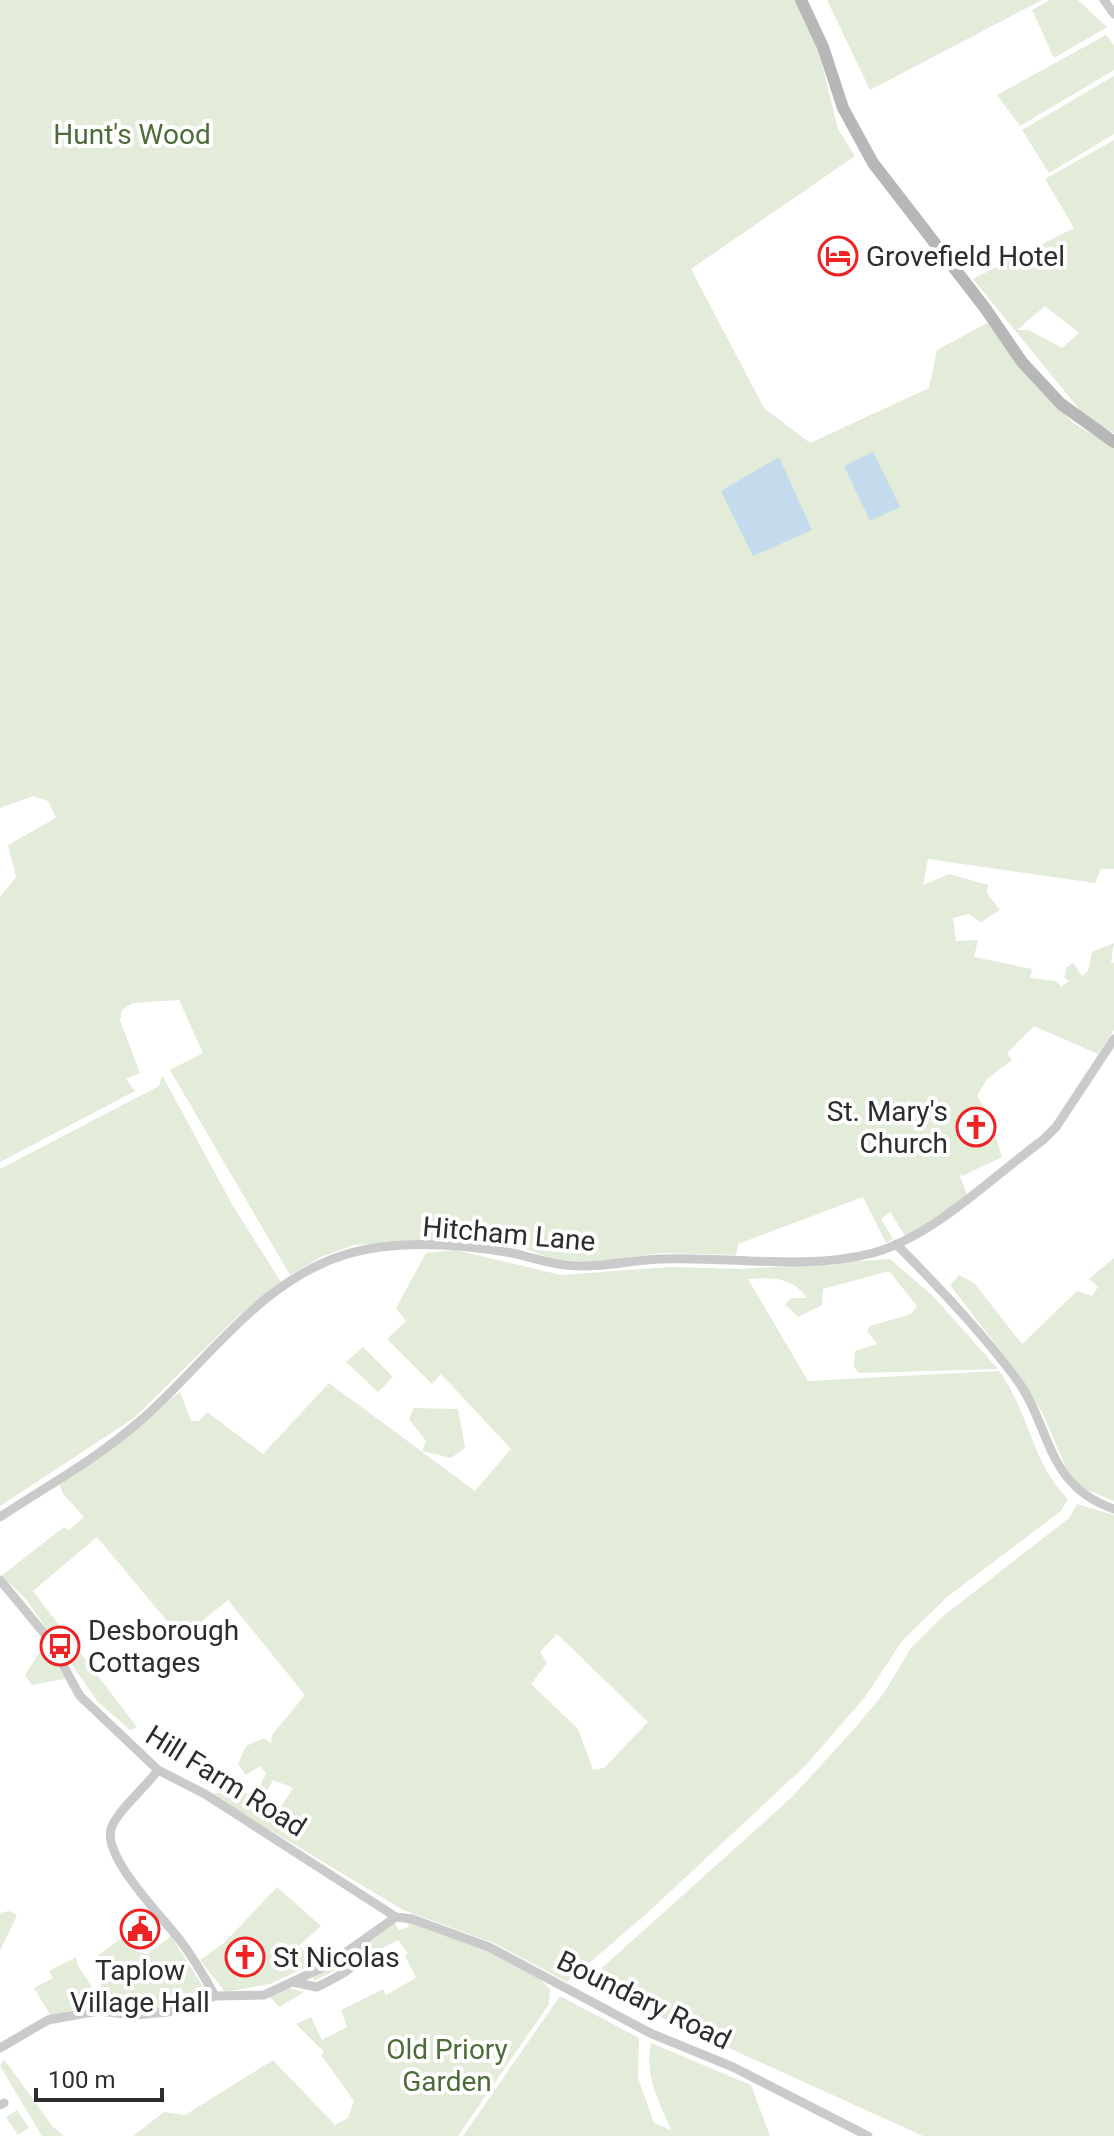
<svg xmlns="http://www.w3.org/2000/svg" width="1114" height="2136" font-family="Roboto,sans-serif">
<rect width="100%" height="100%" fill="#fff"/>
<!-- green -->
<path fill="#e2ecd9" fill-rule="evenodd" d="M0 0H796L811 19 838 129 855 156 691 269 764 408 810 443 929 388 937 350 987 323 1073 423 1114 447V869H1101L1095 883 928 859 923 885 949 874 988 885 987 893 1000 910 981 922 968 914 953 918 956 941 978 940 974 957 1032 969 1030 978 1056 981 1061 987 1069 981 1064 977 1067 967 1073 963 1082 976 1088 971 1092 952 1114 943 1111 962 1114 963V1030L1098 1054 1034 1026 1007 1053 1012 1060 987 1079 977 1096 989 1115 1002 1157 962 1176 959 1174 967 1194 949 1211 906 1237 890 1212 881 1219 893 1239 886 1243 863 1197 738 1244 736 1255 660 1253 602 1262 556 1260 522 1248 452 1241 354 1245 321 1257 290 1275 170 1070 203 1053 179 1000 133 1003 122 1010 120 1020 140 1073 126 1079 135 1091 0 1162V897L16 877 8 845 56 818 48 801 33 796 0 808Z
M827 0H1042L870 90Z
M1050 0H1078L1107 27 1054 58 1032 10Z
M1106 35 1114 45V70L1020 126 997 95Z
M1114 76V134L1049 173 1022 130Z
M1114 140V433L1084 415 973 279 1074 228 1045 179ZM1045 306 1079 333 1062 348 1029 330H1017Z
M162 1075 233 1206 281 1282 236 1318 134 1418 0 1506V1169L159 1086Z
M455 1250 561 1275 671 1267 743 1269 890 1259 933 1296 998 1369 859 1373 854 1367 855 1351 877 1344 867 1331 870 1326 911 1314 917 1306 889 1271 823 1289 822 1305 798 1317 785 1304 792 1298H807C793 1277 771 1277 748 1279L808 1381 999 1371C1029 1411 1032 1464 1068 1499L1061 1511 947 1597 902 1641 865 1697 805 1766 645 1915 567 1982 494 1943 403 1910 212 1795C237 1782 257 1799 278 1812L293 1788 273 1780 266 1793 260 1785 266 1773 260 1766 246 1775 238 1764 246 1746 264 1738 271 1743 272 1735 305 1695 228 1600 187 1633 178 1624 172 1627 97 1537 33 1591 137 1727 130 1730 98 1702 25 1598 1 1576 64 1527 69 1530 84 1517 63 1494 59 1482 180 1392 191 1421H199L207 1412 263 1454 329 1383 475 1491 511 1449 441 1374 432 1384 387 1339 406 1321 396 1308 426 1253ZM557 1634 648 1722 604 1768 593 1770 578 1729 531 1684 547 1663 540 1652Z
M1114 1258V1501L1080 1487 1066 1468 1043 1414 1020 1376 950 1285 959 1275 974 1283 1022 1344 1077 1291 1092 1296 1098 1287 1089 1279Z
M363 1347 393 1377 378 1392 346 1362Z
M414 1408 458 1409 465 1448 451 1458 422 1451 426 1441 409 1419Z
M1077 1504 1114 1515V2136H923L585 1983 792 1797 854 1729 884 1693 911 1648 942 1617 1069 1518Z
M45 1644 65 1679 32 1685 25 1675Z
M277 1887 321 1926 299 1946 316 1963 270 1984 225 1992 200 1960 225 1942Z
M9 1911 17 1915 0 1951V1913Z
M407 1920C455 1941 514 1949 550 1989L549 2004 458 2136H133L164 2112 185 2115 273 2060 335 2125 348 2118 354 2101 321 2055 324 2052 296 2024 311 2017 322 2040 347 2027 341 2010 383 1989 386 1995 416 1978 405 1956 408 1954 398 1940 371 1954 368 1943 374 1929 394 1922 399 1930 409 1927Z
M171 1936 202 1985C172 2029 88 2024 98 1955L124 1937 134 1951 147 1954Z
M354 1949 359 1956 354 1961 314 1981 312 1975Z
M76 1957C78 1975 96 1980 93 2002L52 2018 34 1988 53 1978 49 1971Z
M285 1987 304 1992 279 2007 270 1997Z
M560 1996 639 2038 638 2078 654 2123 671 2130C659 2101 644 2075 651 2043L751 2085 770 2136H463Z
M4 2059 53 2127 64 2136H42L0 2066Z
M17 2110 29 2128 18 2135 6 2117Z"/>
<!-- water -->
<path fill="#c4daed" d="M873 452 900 507 870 521 844 466Z
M779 457 812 530 753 556 721 491Z"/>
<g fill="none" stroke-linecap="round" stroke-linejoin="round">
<!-- street -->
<path stroke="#cacaca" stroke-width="9" d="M1104 0 1114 14
M896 1244C938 1286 979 1329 1015 1377 1052 1426 1044 1485 1114 1509
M0 1517C47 1486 98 1458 140 1421 205 1365 258 1282 344 1255 395 1239 460 1244 512 1253 530 1257 547 1263 565 1265 598 1269 629 1260 662 1259 731 1256 804 1271 873 1253 934 1236 992 1177 1043 1140L1056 1127 1114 1039
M0 1580 48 1638 80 1696 158 1770 205 1794 396 1917 412 1919 489 1947 650 2033 733 2067 868 2136
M158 1770C146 1787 116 1812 111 1829 103 1859 165 1919 182 1943 195 1960 205 1978 215 1996
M292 1982 317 1987C345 1972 359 1971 366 1938
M0 2048 48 2020 98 2011 135 2015 168 2012 215 1996 264 1995 328 1965 396 1917
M0 2105 4 2103"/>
<!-- secondary -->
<path stroke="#b7b7b7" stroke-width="12" d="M801 0 823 47 843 108 873 163 985 308 1022 362 1061 404 1114 442"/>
</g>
<!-- icons -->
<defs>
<symbol id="hotel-ring" viewBox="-11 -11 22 22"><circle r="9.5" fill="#fff" stroke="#f12223" stroke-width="1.5"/><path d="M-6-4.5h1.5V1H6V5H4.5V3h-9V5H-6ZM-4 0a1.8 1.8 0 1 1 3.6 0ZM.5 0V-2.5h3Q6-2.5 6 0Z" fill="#f12223"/></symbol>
<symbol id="church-ring" viewBox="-11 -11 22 22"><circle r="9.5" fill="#fff" stroke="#f12223" stroke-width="1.5"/><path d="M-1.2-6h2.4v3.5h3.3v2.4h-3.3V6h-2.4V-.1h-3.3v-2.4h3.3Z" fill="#f12223"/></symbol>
<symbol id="bus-ring" viewBox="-11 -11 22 22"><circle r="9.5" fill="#fff" stroke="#f12223" stroke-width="1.5"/><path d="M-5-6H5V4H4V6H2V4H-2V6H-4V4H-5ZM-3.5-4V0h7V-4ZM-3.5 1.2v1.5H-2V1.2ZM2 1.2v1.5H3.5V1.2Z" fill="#f12223"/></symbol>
<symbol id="civic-ring" viewBox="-11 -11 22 22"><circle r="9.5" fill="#fff" stroke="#f12223" stroke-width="1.5"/><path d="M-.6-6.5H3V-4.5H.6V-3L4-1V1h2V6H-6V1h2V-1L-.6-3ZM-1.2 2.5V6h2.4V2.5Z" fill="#f12223"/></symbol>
</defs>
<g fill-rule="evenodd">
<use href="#hotel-ring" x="816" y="234" width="44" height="44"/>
<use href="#church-ring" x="954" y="1105" width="44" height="44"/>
<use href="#bus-ring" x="38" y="1624" width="44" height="44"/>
<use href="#civic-ring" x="118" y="1907" width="44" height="44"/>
<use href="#church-ring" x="223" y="1935" width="44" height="44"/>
</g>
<g text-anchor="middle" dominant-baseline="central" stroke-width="8" stroke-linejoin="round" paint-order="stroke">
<!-- park labels -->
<g font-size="28" fill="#4c6c38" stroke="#fff">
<text x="132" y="134">Hunt's Wood</text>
<text x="447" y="2049">Old Priory<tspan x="447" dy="32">Garden</tspan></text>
</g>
<!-- poi labels -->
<g font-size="28" fill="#2d2d2d" stroke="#fff" text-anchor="start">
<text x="866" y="256">Grovefield Hotel</text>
<text x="948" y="1111" text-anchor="end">St. Mary's<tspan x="948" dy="32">Church</tspan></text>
<text x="88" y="1630">Desborough<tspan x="88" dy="32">Cottages</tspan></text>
<text x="273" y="1957">St Nicolas</text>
<text x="140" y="1970" text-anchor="middle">Taplow<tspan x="140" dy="32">Village Hall</tspan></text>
</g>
<!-- street labels -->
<g font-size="28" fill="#2d2d2d" stroke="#fff">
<text transform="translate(509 1234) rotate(5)">Hitcham Lane</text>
<text transform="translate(226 1781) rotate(32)">Hill Farm Road</text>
<text transform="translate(644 2000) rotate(26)">Boundary Road</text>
</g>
</g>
<!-- scale -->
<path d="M36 2088v12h126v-12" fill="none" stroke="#2d2d2d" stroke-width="4"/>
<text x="48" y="2088" font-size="24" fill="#2d2d2d" stroke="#ffffff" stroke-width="6" paint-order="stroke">100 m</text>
</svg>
